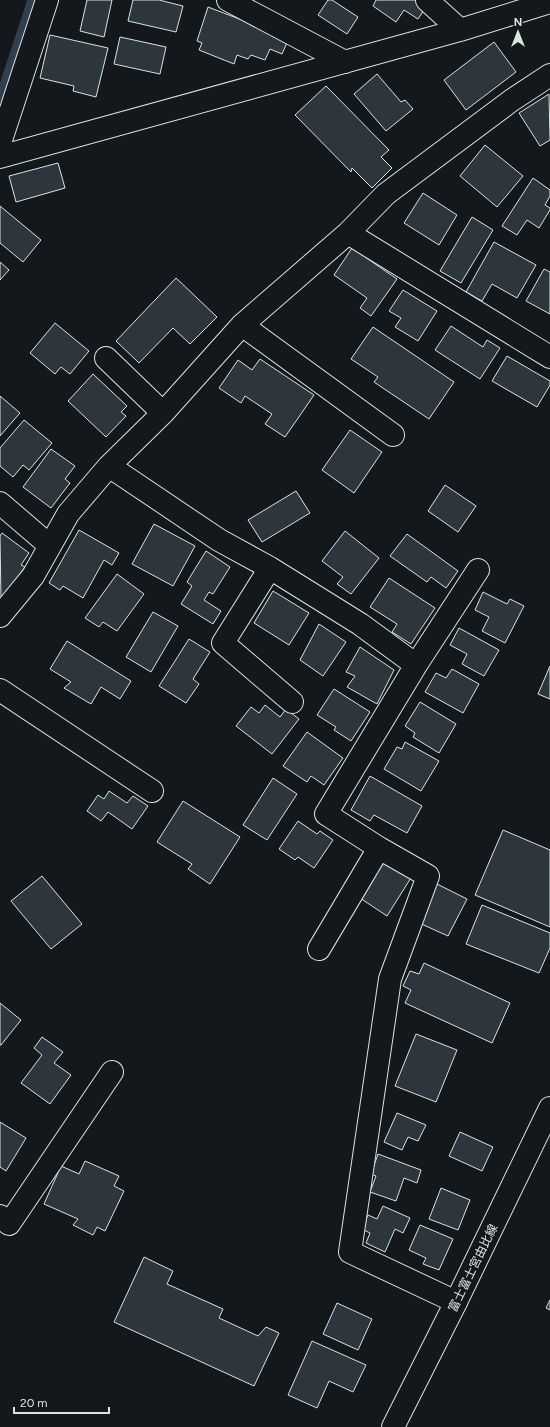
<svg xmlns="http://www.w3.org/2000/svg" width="550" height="1427" font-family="Figtree,'Noto Sans JP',sans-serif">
<rect width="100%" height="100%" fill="#14181c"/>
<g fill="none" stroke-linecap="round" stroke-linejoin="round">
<!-- stream -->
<path stroke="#2f3f4d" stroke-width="9" d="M0 97 32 0"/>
</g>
<!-- building -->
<path fill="#2c363c" stroke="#d8e6dc" d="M87 0H112L104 37 80 31Z
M133 0H159L183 6 176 32 128 21Z
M328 0H332L358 17 347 34 318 15Z
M376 0H416L426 7 418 19 404 10 396 22 373 6Z
M208 7 289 38 282 54 270 49 265 60 251 55 248 59 237 55 234 64 199 50 202 43 197 41Z
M50 35 108 48 96 97 73 91 74 86 40 78Z
M120 37 166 47 160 74 114 64Z
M494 42 516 72 466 110 444 80Z
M377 74 401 102 405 100 413 109 386 131 354 94Z
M326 86 389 150 381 157 392 168 372 188 352 168 351 172 295 115Z
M549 94 550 140 540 146 519 113Z
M485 145 523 176 497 207 460 176Z
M58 163 65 188 16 202 9 176Z
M533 178 550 190V196L545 205 550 208V210L539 228 527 220 517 235 502 226Z
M423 193 457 215 439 245 404 223Z
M0 206 41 240 23 262 0 243Z
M472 217 493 230 461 283 440 271Z
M494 242 536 265 517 298 492 284 482 301 466 292Z
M352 248 397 279 371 316 360 308 367 298 334 275Z
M0 262 9 270 0 280Z
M544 269 550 272V314L526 301Z
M176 278 217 317 190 344 173 328 139 363 116 341Z
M403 290 437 311 418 341 395 327 401 318 389 311Z
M55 323 89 351 70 374 61 367 55 374 30 353Z
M451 326 483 347 487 340 500 348 480 379 435 350Z
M373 327 454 382 429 419 374 382 378 377 351 359Z
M507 356 550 381V385L537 407 492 381Z
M260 359 314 395 285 437 265 424 272 414 245 396 241 403 219 388 238 360 252 370Z
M93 374 127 406 121 412 126 416 106 437 68 401Z
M0 396 20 413 0 436Z
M24 420 52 443 29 470 23 465 13 477 0 466V448Z
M350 430 382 452 354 493 322 470Z
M51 449 75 466 65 479 70 483 51 508 23 487Z
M445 485 476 506 458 532 428 511Z
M296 491 310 513 262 542 248 520Z
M154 524 195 546 173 586 132 564Z
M79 530 119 553 112 565 104 560 83 598 63 586 60 590 49 583Z
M345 531 379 558 351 594 337 584 343 577 322 561Z
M2 533 29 553 21 565 25 567 1 601 0 536Z
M407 534 458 571 446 588 431 577 427 582 390 556Z
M206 551 230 567 213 594 209 592 204 600 221 611 213 624 181 604 192 586 187 582Z
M117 574 144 594 117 631 103 622 99 627 85 618Z
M389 578 435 608 411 644 392 632 397 624 370 607Z
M273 591 309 613 289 645 254 623Z
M483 592 507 604 510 599 524 606 505 643 482 631 489 617 475 610Z
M153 612 178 626 151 672 126 657Z
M319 624 346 642 323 676 300 660Z
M459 628 499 650 484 676 462 664 467 654 450 645Z
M189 639 210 652 193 679 199 684 186 703 159 686Z
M67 641 131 681 120 699 101 687 91 704 64 688 71 682 50 669Z
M360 647 394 670 377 704 347 687 355 676 346 672Z
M550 666V699L538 694Z
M452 669 479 684 463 713 425 692 436 673 446 678Z
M334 689 370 712 351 741 334 730 336 727 317 715Z
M420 702 456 724 439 753 413 737 415 733 405 726Z
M265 705 280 717 286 709 299 719 272 754 236 726 251 707 259 713Z
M307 732 343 758 324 785 311 776 307 782 283 766Z
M405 742 439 761 421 791 384 769 397 747 402 749Z
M370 776 422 806 407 833 374 815 370 821 351 810Z
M273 778 297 794 267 840 243 825Z
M109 791 127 803 133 796 148 806 132 829 108 812 101 821 87 811 98 795 104 799Z
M183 801 240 837 210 884 188 869 192 864 157 842Z
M298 821 317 834 320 831 333 840 314 868 298 857 295 860 279 849Z
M503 830 550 850V927L475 895Z
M384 854 414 873 387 916 357 896Z
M42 876 82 924 51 949 11 901Z
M435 883 467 899 448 936 417 922Z
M482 905 550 933V948L539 973 466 944Z
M424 963 510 1003 492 1043 405 1003 411 990 403 986 410 971 419 974Z
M0 1003 21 1020 1 1045H0Z
M416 1034 457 1050 436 1102 395 1086Z
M42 1037 63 1052 54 1063 71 1075 50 1104 21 1083 42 1055 34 1048Z
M397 1113 426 1125 418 1141 408 1137 402 1150 384 1142Z
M0 1122 26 1138 6 1171 0 1167Z
M460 1132 493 1147 482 1171 449 1156Z
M378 1154 421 1170 417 1183 404 1178 396 1201 370 1192 376 1176 371 1174Z
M85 1161 119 1176 114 1186 124 1191 105 1231 97 1227 93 1235 73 1225 78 1219 44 1204 61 1166 79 1174Z
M441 1188 470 1200 458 1230 429 1219Z
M383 1206 410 1218 403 1233 395 1229 385 1252 366 1243 370 1233 362 1229 368 1215 377 1219Z
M420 1225 453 1239 439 1270 423 1264 426 1258 409 1250Z
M144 1257 173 1271 167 1284 223 1309 219 1318 258 1336 266 1327 279 1333 254 1386 114 1322Z
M550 1300V1310L546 1308Z
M337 1303 372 1319 358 1350 323 1334Z
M312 1341 366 1365 353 1392 329 1381 317 1408 288 1395Z"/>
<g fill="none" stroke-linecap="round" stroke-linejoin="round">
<defs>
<path id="minor" d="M228 0 345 62
M427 0 460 30
M0 143 47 0
M0 157 460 30 550 2
M348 233 550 357
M242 325 393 435
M106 358 163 413
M109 466 219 540 270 568 360 624 416 665
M0 503 50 546
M270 568 223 643 292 702
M0 616 33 576 68 514 109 466 163 413 242 325 348 233 386 194 512 100 550 75
M0 690 152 791
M379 848 428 876 390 979 350 1252 456 1302
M319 949 379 848 326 814 416 665 478 570
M0 1216 9 1224 112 1072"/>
<path id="primary" d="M393 1427 456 1302 550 1108"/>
</defs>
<!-- minor casing -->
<use href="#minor" stroke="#d8e6dc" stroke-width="24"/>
<!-- primary casing -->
<use href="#primary" stroke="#d8e6dc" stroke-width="24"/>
<!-- minor -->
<use href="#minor" stroke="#14181c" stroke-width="22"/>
<!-- primary -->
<use href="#primary" stroke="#14181c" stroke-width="22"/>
</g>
<g text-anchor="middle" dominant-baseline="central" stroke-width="3" stroke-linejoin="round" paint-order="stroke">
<!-- street labels -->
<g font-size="12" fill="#d8e6dc" stroke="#14181c">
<text transform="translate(473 1268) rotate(-64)">富士富士宮由比線</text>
</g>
</g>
<!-- north arrow -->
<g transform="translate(518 32)" stroke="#14181c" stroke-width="3" paint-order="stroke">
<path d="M0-3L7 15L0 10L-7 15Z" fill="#d8e6dc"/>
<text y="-6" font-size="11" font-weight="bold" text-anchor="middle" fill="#d8e6dc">N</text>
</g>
<!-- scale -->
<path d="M14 1407v6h95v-6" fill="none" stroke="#d8e6dc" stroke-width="2"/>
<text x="20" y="1407" font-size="12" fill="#d8e6dc" stroke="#14181c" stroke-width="3" paint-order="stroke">20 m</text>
</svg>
